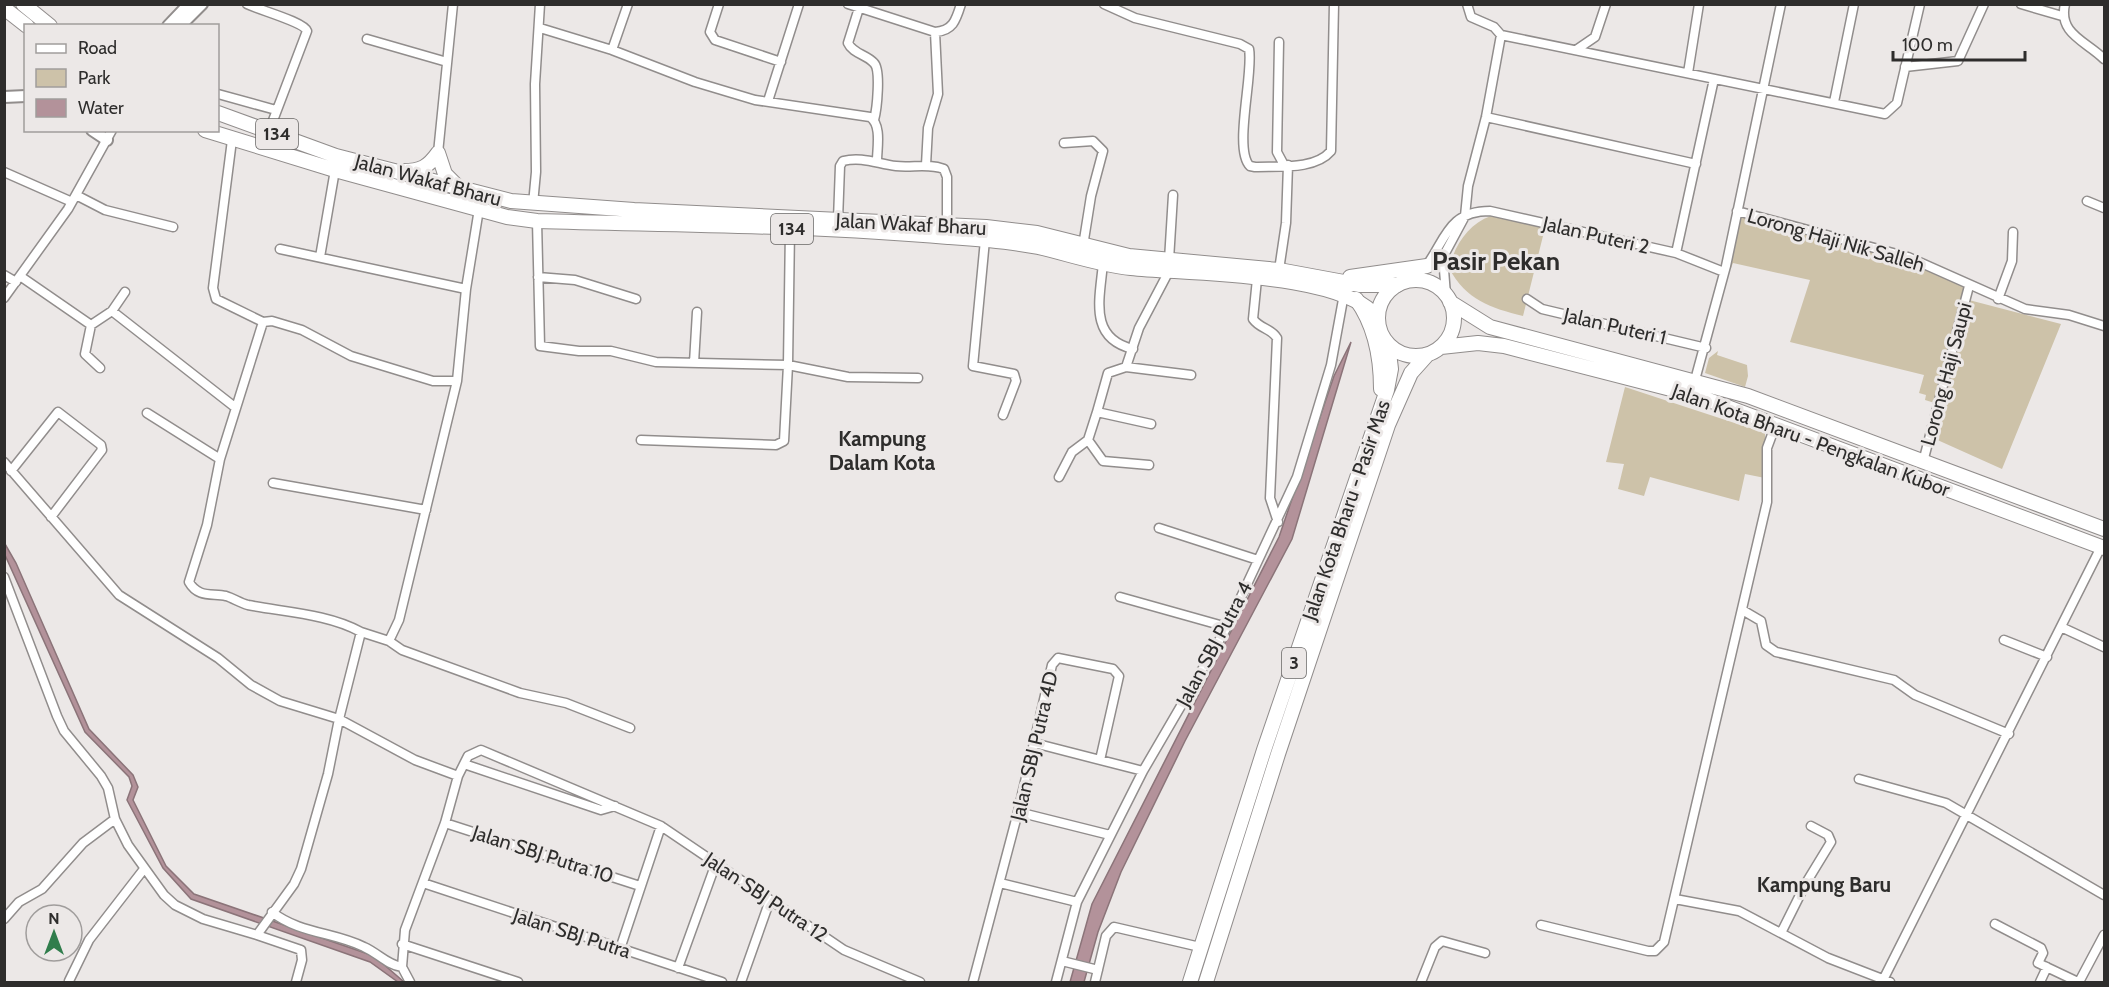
<svg xmlns="http://www.w3.org/2000/svg" width="2109" height="987" font-family="Cabin,sans-serif">
<rect width="100%" height="100%" fill="#ece8e7"/>
<!-- green -->
<path fill="#cdc2a9" d="M1737 211 1908 257 1969 286 1938 404 1925 400 1926 395 1919 393 1924 375 1790 342 1810 280 1733 263 1731 268 1726 266Z
M1491 216 1545 228 1523 316C1491 308 1466 300 1449 268 1455 245 1468 224 1491 216Z
M1969 300 2061 324 2002 469 1933 438Z
M1718 351 1717 355 1747 365 1748 376 1745 387 1705 373 1709 358Z
M1625 387 1765 433V478L1745 474 1739 501 1650 477 1644 496 1618 489 1624 464 1606 462Z"/>
<!-- water -->
<path fill="#b3929a" stroke="#8b7479" stroke-width="1.5" d="M1351 342 1292 539 1185 741 1121 872 1098 932 1084 982H1070L1092 904 1279 537 1334 376Z
M5 544 16 563 89 729 133 775 138 787 133 800 166 866 194 894 374 956 404 982H398L370 962 191 899 163 868 127 800 132 786 129 777 85 732 5 555Z"/>
<g fill="none" stroke-linecap="round" stroke-linejoin="round">
<defs>
<path id="minor" d="M247 4C259 10 304 22 307 31L269 131
M719 4 710 32 715 40 781 62
M848 4 935 32C953 31 956 20 961 4
M1104 4 1135 18 1240 44 1249 49C1254 72 1233 150 1250 166L1255 167C1279 166 1315 170 1331 151L1334 4
M1467 4 1471 17 1494 27 1501 35 1885 114 1897 103 1920 4
M2021 4 2062 16
M2065 4C2058 34 2086 41 2104 59
M859 8 848 43C853 54 866 54 874 63 881 70 877 109 874 120
M540 28 612 50 695 82 755 100 870 117C882 125 877 148 877 161
M367 39 447 62
M1279 42 1277 152 1284 165
M612 50 628 4
M1576 50 1595 37 1606 4
M1905 67 1958 61 1984 4
M1688 73 1699 4
M218 94 276 110
M768 101 799 4
M1834 102 1854 4
M1486 117 1696 164
M232 140 213 288 216 299 263 322 272 321 302 330 351 356 433 381H457
M1064 143 1093 141 1103 151 1091 196 1083 246
M438 153 453 4
M926 165 928 128 938 94 935 32
M4 172 72 202
M76 195 105 210 173 227
M2087 201 2104 208
M533 204 536 172 535 84 540 4
M1737 211 1908 257 2025 309 2069 315 2104 326
M838 220 840 166 843 161C862 156 878 164 896 166 912 168 928 163 944 169L947 177V224
M537 221 540 346 579 351H611L656 362 788 365 848 377 918 378
M985 240 973 366 1014 374 1016 381 1003 415
M280 249 466 289
M1676 253 1714 79
M320 257 335 170
M1169 260 1173 195
M1103 263C1100 298 1088 338 1133 349
M1279 270 1286 223 1288 165
M1169 271 1139 328 1126 367 1191 375
M4 275 16 282
M20 276 91 325 112 311 236 408
M538 277 575 280 636 299
M1257 279 1253 319C1260 329 1271 328 1277 338L1270 498 1278 522
M1409 280C1415 276 1423 271 1427 265 1446 238 1449 211 1490 211L1676 253 1724 272
M1446 295 1443 257 1465 216 1468 186 1486 117 1501 35
M4 298 68 209 112 130
M1527 299 1542 309 1706 348
M1998 299 2012 261 2013 232
M112 311 125 292
M263 322 220 459 207 525 189 582C198 598 212 593 226 596 233 598 240 603 248 605 284 612 329 614 361 632
M91 325 85 354 100 368
M694 363 697 312
M1126 367 1108 373 1097 412 1151 424
M1695 380 1726 266 1781 4
M147 413 220 459
M641 440 776 445 784 441 788 365 790 229
M1088 440 1103 461 1149 465
M4 462 119 595 218 658 251 685 280 701 339 719 415 760 458 776
M1923 462 1969 286
M11 471 58 412 101 445 102 450 51 517
M1059 477 1072 452 1088 440 1097 412
M273 483 426 510
M1159 528 1258 560
M4 577 57 716 64 731 101 776 108 788 115 819 128 845 164 895 175 905 203 919 257 935 294 884 301 869 328 774 339 719 361 632 389 641 399 620 457 381 466 289 479 209
M1120 597 1227 627
M1744 611 1761 621 1766 645 1776 652 1894 680 1915 695 2009 734
M2061 627 2104 647
M2004 640 2047 657
M389 641 402 650 520 693 566 703 630 728
M1034 743 1143 771
M464 764 601 810 615 806
M1859 779 1946 803 2104 895
M1018 812 1110 835
M445 823 640 886
M423 883 722 982
M1000 883 1077 902
M1675 899 1739 911 1828 958 1890 982
M272 912C300 934 334 932 364 947 378 953 387 965 402 967
M4 919 19 902 42 889 83 843 115 819
M1995 924 2041 948 2043 953 2038 963 2078 982
M1541 925 1648 951H1655L1664 942 1767 502V448L1776 424
M1781 933 1806 883 1831 842 1828 835 1811 826
M257 935 301 950 302 960 296 982
M402 944 518 982
M620 949 661 826
M1062 961 1098 970
M678 968 716 863
M69 981 89 940 144 869
M410 982 402 967 405 930 445 823 458 776 468 756 481 750 661 826 844 950 920 982
M741 982 770 900
M973 982 1018 812 1052 665 1058 658 1113 669 1119 676 1100 760
M1056 982 1077 902 1143 771 1227 627 1297 477 1331 365 1344 294
M1095 982 1106 936 1114 927 1200 947
M1421 982 1435 947 1442 941 1485 953
M1882 982 2101 547
M2040 982 2047 967
M2079 982 2104 935"/>
<path id="tertiary" d="M168 26 189 4
M180 26 202 4
M4 97 26 96
M92 130 107 140"/>
<path id="primary" d="M23 4 50 26
M4 8 27 26
M218 113 336 156 511 201 634 210 986 227 1037 233 1129 256 1279 270 1360 285H1397
M205 130 335 170 507 217 537 221C674 225 812 225 948 237 978 239 1009 241 1038 247 1069 254 1100 265 1131 268 1187 274 1347 272 1378 319
M438 153 445 174 459 188
M403 171C421 171 428 167 438 153
M1350 277 1427 266"/>
<path id="trunk" d="M1378 318a38 38 0 1 1 76 0a38 38 0 1 1-76 0Z
M1356 299C1375 325 1381 357 1381 389
M1450 302 1490 327 1748 396 2104 529
M1441 347 1478 343 1504 346 1698 396 2104 548
M1190 982 1264 750 1387 390 1391 369 1388 344
M1206 982 1278 754 1388 425 1411 373 1428 354"/>
</defs>
<!-- minor casing -->
<use href="#minor" stroke="#918d8c" stroke-width="11"/>
<!-- tertiary casing -->
<use href="#tertiary" stroke="#918d8c" stroke-width="14"/>
<!-- primary casing -->
<use href="#primary" stroke="#918d8c" stroke-width="16"/>
<!-- trunk casing -->
<use href="#trunk" stroke="#918d8c" stroke-width="16"/>
<!-- minor -->
<use href="#minor" stroke="#fff" stroke-width="8"/>
<!-- tertiary -->
<use href="#tertiary" stroke="#fff" stroke-width="10"/>
<!-- primary -->
<use href="#primary" stroke="#fff" stroke-width="14"/>
<!-- trunk -->
<use href="#trunk" stroke="#fff" stroke-width="14"/>
</g>
<g text-anchor="middle" dominant-baseline="central" stroke-width="6" stroke-linejoin="round" paint-order="stroke">
<!-- shield labels -->
<g fill="#ece8e7" stroke="#676564" stroke-width="1.5">
<rect x="256" y="119" width="42" height="30" rx="4.5"/>
<rect x="771" y="214" width="42" height="30" rx="4.5"/>
<rect x="1282" y="648" width="24" height="30" rx="4.5"/>
</g>
<g font-size="18" font-weight="bold" fill="#2e2d2c">
<text x="277" y="134">134</text>
<text x="792" y="229">134</text>
<text x="1294" y="663">3</text>
</g>
<!-- street labels -->
<g font-size="20" fill="#2e2d2c" stroke="#ece8e7">
<text transform="translate(428 180) rotate(15)">Jalan Wakaf Bharu</text>
<text transform="translate(911 224) rotate(3)">Jalan Wakaf Bharu</text>
<text transform="translate(1596 235) rotate(13)">Jalan Puteri 2</text>
<text transform="translate(1836 240) rotate(16)">Lorong Haji Nik Salleh</text>
<text transform="translate(1615 326) rotate(13)">Jalan Puteri 1</text>
<text transform="translate(1946 374) rotate(-75)">Lorong Haji Saupi</text>
<text transform="translate(1811 440) rotate(20)">Jalan Kota Bharu - Pengkalan Kubor</text>
<text transform="translate(1346 510) rotate(-71)">Jalan Kota Bharu - Pasir Mas</text>
<text transform="translate(1214 644) rotate(-62)">Jalan SBJ Putra 4</text>
<text transform="translate(1034 746) rotate(-77)">Jalan SBJ Putra 4D</text>
<text transform="translate(543 854) rotate(18)">Jalan SBJ Putra 10</text>
<text transform="translate(766 897) rotate(34)">Jalan SBJ Putra 12</text>
<text transform="translate(572 933) rotate(18)">Jalan SBJ Putra</text>
</g>
<!-- neighbourhood labels -->
<g font-size="21" font-weight="bold" fill="#2e2d2c" stroke="#ece8e7">
<text x="882" y="438">Kampung<tspan x="882" dy="24">Dalam Kota</tspan></text>
<text x="1824" y="884">Kampung Baru</text>
</g>
<!-- district labels -->
<g font-size="26" font-weight="bold" fill="#2e2d2c" stroke="#ece8e7">
<text x="1496" y="261">Pasir Pekan</text>
</g>
</g>
<!-- border -->
<rect width="2109" height="987" fill="none" stroke="#2e2d2c" stroke-width="12"/>
<!-- legend -->
<rect x="24" y="24" width="195" height="108" fill="#ece8e7" stroke="#a09d9c" stroke-width="1.5"/>
<rect x="36" y="44" width="30" height="9" fill="#ffffff" stroke="#a09d9c" stroke-width="1.5"/>
<text x="78" y="54" font-size="18" fill="#2e2d2c">Road</text>
<rect x="36" y="69" width="30" height="18" fill="#cdc2a9" stroke="#a09d9c" stroke-width="1.5"/>
<text x="78" y="84" font-size="18" fill="#2e2d2c">Park</text>
<rect x="36" y="99" width="30" height="18" fill="#b3929a" stroke="#a09d9c" stroke-width="1.5"/>
<text x="78" y="114" font-size="18" fill="#2e2d2c">Water</text>
<!-- north arrow -->
<g transform="translate(54 933)"><circle r="28" fill="#ece8e7" stroke="#a09d9c" stroke-width="1.5"/>
<path d="M0-4.5L10 22L0 15L-10 22Z" fill="#307d4c"/>
<text y="-9" font-size="16" font-weight="bold" text-anchor="middle" fill="#2e2d2c">N</text>
</g>
<!-- scale -->
<path d="M1893 51v9h132v-9" fill="none" stroke="#2e2d2c" stroke-width="3"/>
<text x="1902" y="51" font-size="18" fill="#2e2d2c" stroke="#ece8e7" stroke-width="4.5" paint-order="stroke">100 m</text>
</svg>
